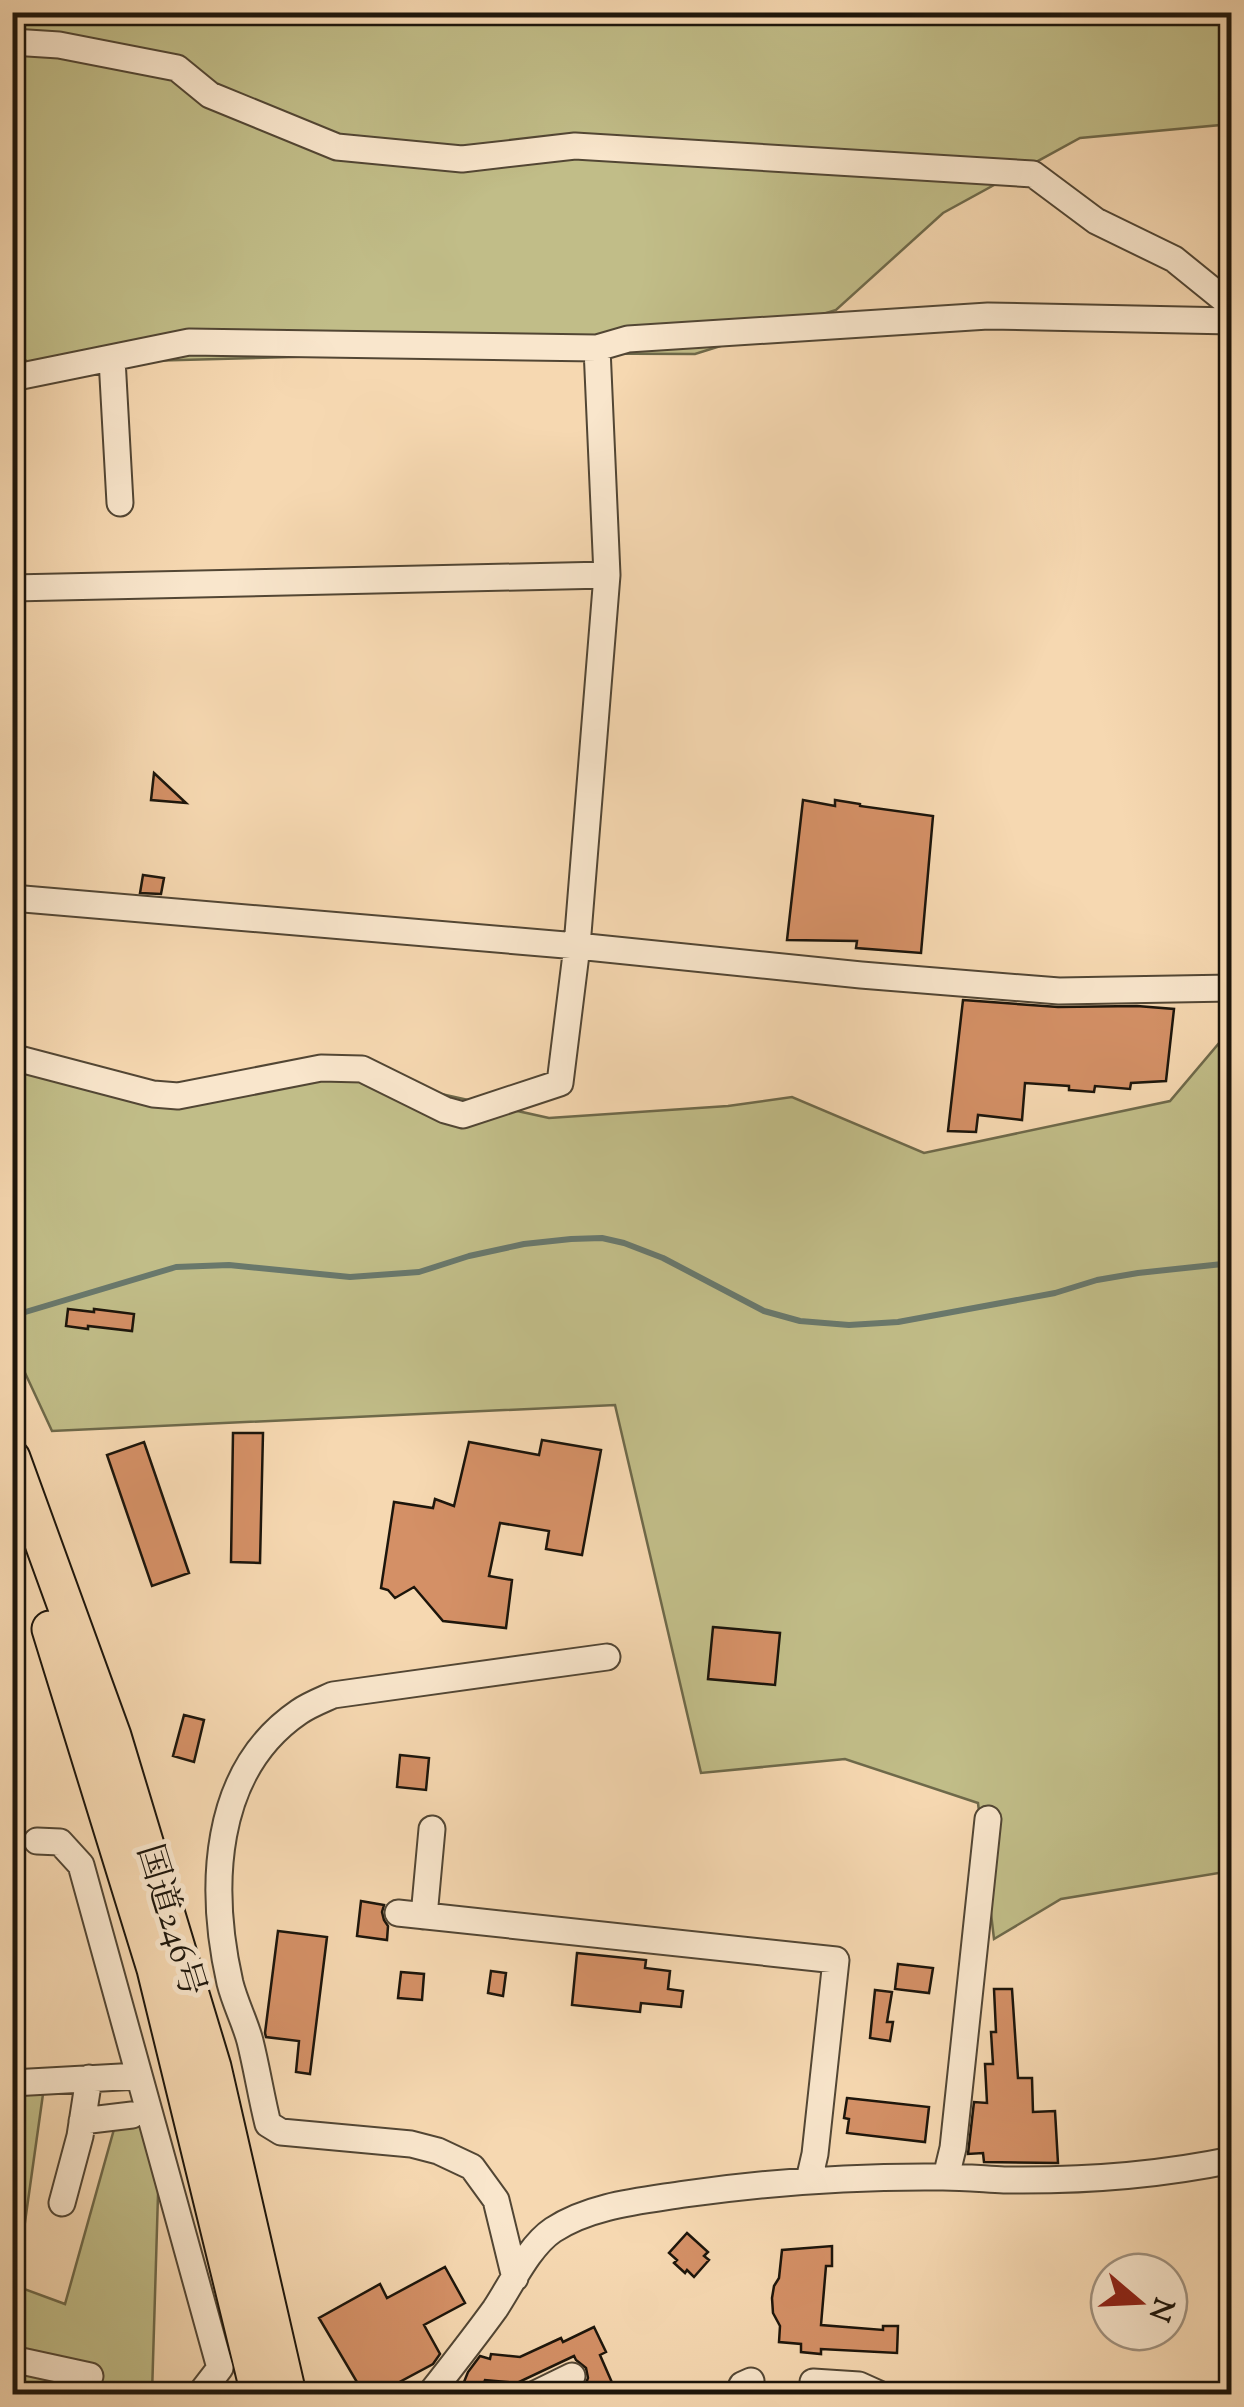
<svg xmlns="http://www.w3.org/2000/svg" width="1244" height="2407" font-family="'Sorts Mill Goudy','Noto Serif JP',serif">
<rect width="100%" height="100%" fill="#f6d8b1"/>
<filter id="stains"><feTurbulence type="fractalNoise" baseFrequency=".002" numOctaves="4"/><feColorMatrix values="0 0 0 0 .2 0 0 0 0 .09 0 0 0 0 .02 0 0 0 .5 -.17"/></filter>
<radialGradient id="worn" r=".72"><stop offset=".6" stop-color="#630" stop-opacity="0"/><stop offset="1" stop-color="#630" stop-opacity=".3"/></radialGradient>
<!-- green -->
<path fill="#c1bd88" stroke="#6e694a" stroke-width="2.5" d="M13 13H1231V124L1080 138 943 213 836 310 695 354 442 353 32 364 13 353Z
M1231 1029V1871L1061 1899 994 1939 978 1803 845 1759 701 1773 615 1405 52 1431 13 1347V1059L160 1094 347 1073 549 1118 728 1106 792 1097 924 1153 1170 1101Z
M44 2087 16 2286 65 2304 118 2115 142 2116 159 2162 152 2394H13V2096Z"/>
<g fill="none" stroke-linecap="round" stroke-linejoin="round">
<!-- stream -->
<path stroke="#69786c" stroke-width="6" d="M12 1316 176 1267 229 1265 350 1277 419 1272 469 1256 524 1244 571 1239 602 1238 624 1243 663 1258 764 1311 800 1321 849 1325 898 1322 1055 1293 1097 1280 1138 1273 1232 1263"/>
</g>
<!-- building -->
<path fill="#d49066" stroke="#1c150b" stroke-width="2.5" d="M154 773 186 803 151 800Z
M803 800 835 806V800L860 804V806L933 816 921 953 856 948 857 941 787 940Z
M143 875 164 878 161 894 140 893Z
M963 1000 1058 1007 1137 1006 1174 1009 1166 1081 1131 1083 1130 1089 1095 1086 1094 1092 1069 1090V1086L1025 1083 1022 1120 978 1115 976 1132 948 1131Z
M68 1309 94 1312V1309L134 1314 132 1331 88 1326V1329L66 1326Z
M233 1433H263L260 1563 231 1562Z
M542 1440 601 1450 582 1555 546 1549 549 1531 500 1523 489 1576 512 1580 506 1628 443 1621 414 1587 395 1598 388 1590 381 1588 394 1502 433 1508 435 1499 454 1506 469 1442 539 1455Z
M144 1442 189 1573 152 1586 107 1455Z
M713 1627 780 1633 775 1685 708 1679Z
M184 1715 204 1720 194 1762 173 1756Z
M400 1755 429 1758 426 1790 397 1787Z
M361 1901 384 1905 382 1912 384 1920 388 1926 387 1940 357 1936Z
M278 1931 327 1937 310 2074 296 2072 299 2041 266 2037 265 2033Z
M577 1953 646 1960 645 1968 670 1971 668 1989 683 1991 681 2007 641 2003 640 2012 572 2005Z
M898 1964 933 1968 929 1993 895 1989Z
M491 1971 506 1973 503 1996 488 1993Z
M401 1972 424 1974 422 2000 398 1998Z
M994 1989H1012L1018 2078H1032L1033 2112 1055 2111 1058 2163 984 2162 983 2153 968 2154 974 2102 987 2103 985 2064H993L991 2032H996Z
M875 1990 892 1992 887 2022H893L890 2041 870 2038Z
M847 2098 929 2107 925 2142 847 2133 849 2119 844 2118Z
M687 2233 708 2252 704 2256 709 2260 694 2277 687 2270 685 2273 674 2263 677 2260 669 2253Z
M832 2246V2266H826L821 2325 883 2330V2326H898L897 2353 821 2349V2354L801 2352V2344L779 2342 780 2326 773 2313 772 2298 774 2286 779 2278 782 2250Z
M445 2267 465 2303 424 2325 440 2354 433 2364 377 2394H364L319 2318 380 2284 387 2298Z
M594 2327 606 2352 600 2355 617 2394H571L585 2386 588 2378 586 2368 576 2360 574 2356 517 2383 485 2380 482 2388 464 2382 468 2372 480 2356 490 2359 491 2354 520 2357 561 2338 563 2342Z"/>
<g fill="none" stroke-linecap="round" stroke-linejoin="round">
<defs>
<path id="minor" d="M12 42 59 45 177 68 210 95 337 147 462 159 575 146 1033 174 1096 221 1174 259 1232 306
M112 359 120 503
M12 378 189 342 597 348
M12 588 607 575
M12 898 577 946 861 975 1059 991 1232 988
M12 1057 153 1094 178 1096 321 1068 362 1069 445 1110 463 1115 560 1083 577 946 607 575 597 348 628 339 988 316 1232 321
M37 1841 60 1842 81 1865 220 2368 200 2394
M398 1913 836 1960 815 2154 809 2180
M424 1916 432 1829
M12 2083 139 2076
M82 2121 132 2115
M946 2177 953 2148 988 1819
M62 2203 80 2136 89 2078
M515 2278 496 2200 472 2167 438 2151 411 2144 281 2132 268 2124C261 2096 257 2069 250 2041 245 2022 235 2003 230 1983 209 1890 211 1772 299 1712 309 1705 322 1700 333 1695L607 1657
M12 2359 90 2376
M813 2382 859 2385 879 2394
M430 2394C452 2366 474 2338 495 2309 511 2285 529 2246 553 2230 591 2205 641 2201 685 2194 770 2182 856 2176 943 2177 963 2177 984 2179 1004 2180 1077 2181 1160 2175 1232 2160
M535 2394 572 2376
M738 2394 742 2385 751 2381"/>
<path id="highway" d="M12 1458 113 1736 213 2067 288 2394
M50 1629 155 1969 259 2394"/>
</defs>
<!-- minor casing -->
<use href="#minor" stroke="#524634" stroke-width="29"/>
<!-- highway casing -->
<use href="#highway" stroke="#1c150b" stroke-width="39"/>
<!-- minor -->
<use href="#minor" stroke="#f9e6cc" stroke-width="25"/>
<!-- highway -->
<use href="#highway" stroke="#f6d8b1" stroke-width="35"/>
</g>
<g text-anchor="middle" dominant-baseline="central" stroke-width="10" stroke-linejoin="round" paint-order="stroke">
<!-- street labels -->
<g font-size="35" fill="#1c150b" stroke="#f9e6cc">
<text transform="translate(169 1921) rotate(73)">国道246号</text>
</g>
</g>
<!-- margin -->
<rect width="1244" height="2407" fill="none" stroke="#f6d8b1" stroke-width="50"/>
<rect x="15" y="15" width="1214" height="2377" fill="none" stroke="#1c150b" stroke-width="5"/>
<rect x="25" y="25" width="1194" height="2357" fill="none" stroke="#1c150b" stroke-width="2.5"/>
<!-- north arrow -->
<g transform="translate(1139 2302) rotate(109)"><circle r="48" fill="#f9e6cc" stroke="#a1927f" stroke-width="2.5"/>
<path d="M0-8L18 38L0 25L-18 38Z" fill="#8f2418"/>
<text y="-15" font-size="28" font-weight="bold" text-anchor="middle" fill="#1c150b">N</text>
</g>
<rect width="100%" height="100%" filter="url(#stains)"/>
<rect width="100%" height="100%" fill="url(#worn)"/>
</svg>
